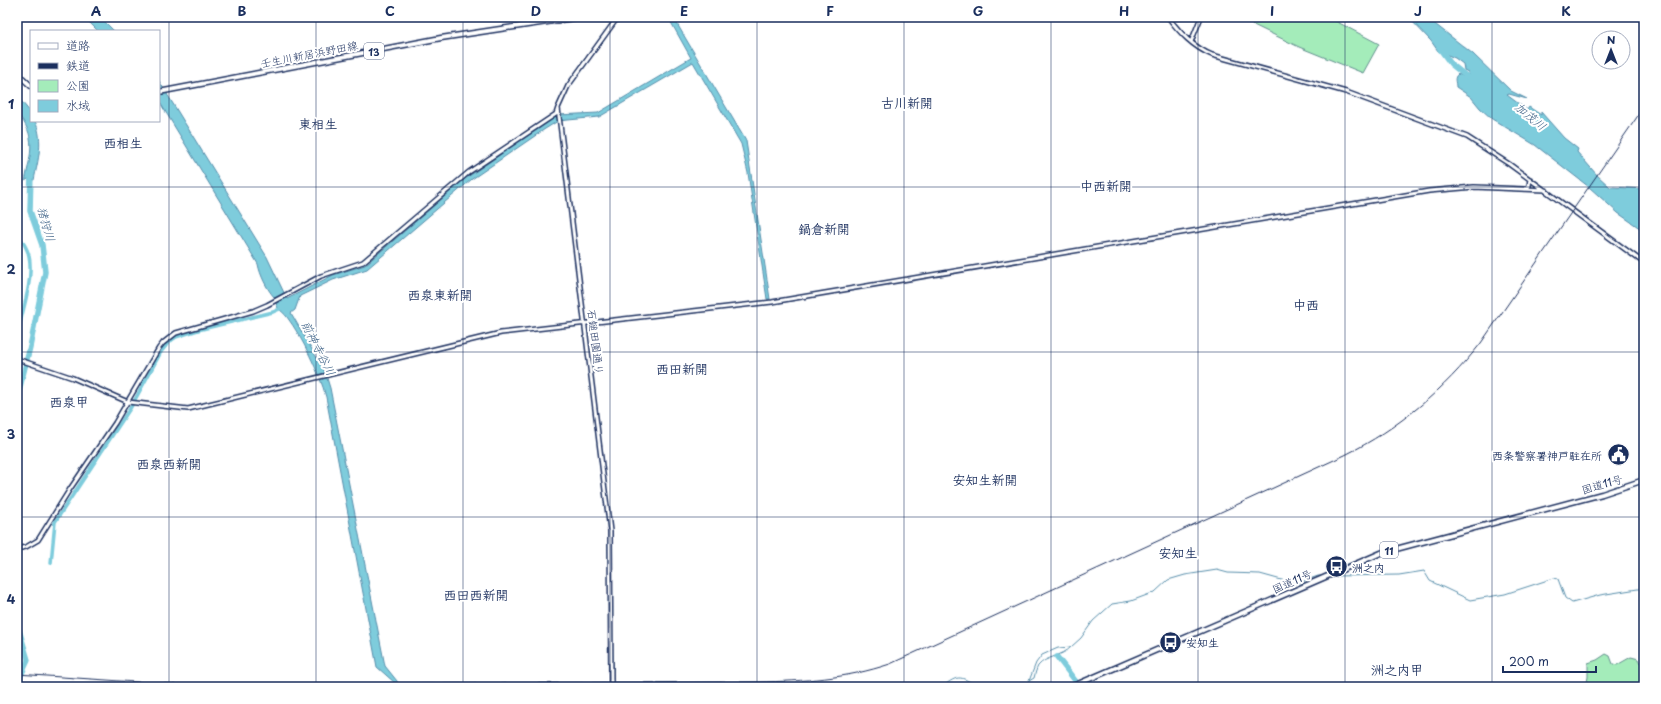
<svg xmlns="http://www.w3.org/2000/svg" width="1661" height="704" font-family="'Playpen Sans','Klee One',sans-serif">
<rect width="100%" height="100%" fill="#fff"/>
<filter id="ink" filterUnits="userSpaceOnUse"><feTurbulence type="fractalNoise" baseFrequency=".025" numOctaves="2"/><feDisplacementMap in="SourceGraphic" scale="8" xChannelSelector="R" yChannelSelector="G"/><feConvolveMatrix kernelMatrix="1 2 1 2 8 2 1 2 1" color-interpolation-filters="sRGB"/></filter>
<g filter="url(#ink)">
<!-- green -->
<path fill="#a4ecba" stroke="#608e8c" d="M1237 17H1328L1379 44 1363 73 1299 47Z
M1606 654 1610 656 1613 664 1617 665 1631 657 1639 659 1641 663 1644 664V687H1586L1588 677V663L1597 660Z"/>
<!-- water -->
<path fill="#7eccdc" stroke="#568daa" d="M84 17H100L114 31H98Z
M668 17H673L746 141 770 299H767L748 173 741 144 693 62 599 117 558 121 545 129 472 179 367 269 333 280 300 296 295 310 291 313 325 372 330 388 385 666 397 681 398 684 395 683 377 667 326 397C320 374 302 337 287 317 285 314 281 311 278 308 276 305 276 300 274 297 267 289 260 275 258 264L159 101V81L267 257 287 299 333 275 365 265 466 178 558 115 598 113 689 59 691 58Z
M1408 17H1426L1473 54 1511 91 1527 99 1509 94 1507 95 1527 110 1529 107 1541 115V112L1564 138 1578 149 1577 152 1597 175 1610 187 1644 189V231L1618 213 1589 187 1535 145 1492 119 1480 108 1471 97 1456 87C1456 82 1453 78 1458 74L1465 77 1468 75V72L1464 70 1463 64 1455 58 1438 51 1431 41Z
M17 96 31 113V121H35C44 141 38 160 34 180L28 179 25 181C31 153 37 136 17 113Z"/>
<g fill="none" stroke-linecap="round" stroke-linejoin="round">
<!-- stream -->
<path stroke="#568daa" stroke-width="1" d="M1334 576 1399 575 1424 571 1430 581 1470 600 1505 594 1554 578 1558 579 1565 598 1572 603 1600 595 1644 588
M1029 681 1036 663 1042 655 1058 648 1071 647 1081 638 1093 621 1112 604 1131 601 1155 592 1168 580 1185 575 1217 570 1228 573 1260 574 1296 584 1318 576H1323
M942 687C960 673 961 677 979 687
M1027 687 1029 681 1034 678C1035 674 1036 670 1038 666 1046 656 1062 657 1071 647"/>
<!-- canal -->
<path stroke="#7eccdc" stroke-width="3.5" d="M17 133 20 144 17 163
M17 231C20 239 28 248 29 256 34 278 22 313 17 335
M51 563 55 522 131 407 161 352 169 342 176 337 198 330 273 312 284 307"/>
<!-- river -->
<path stroke="#7eccdc" stroke-width="5.5" d="M1440 49 1451 64 1471 80
M17 399 30 347 45 272 42 245 30 211 31 173
M17 623 28 660 17 684
M1057 657 1077 683"/>
<defs>
<path id="tertiary" d="M1168 17C1180 33 1193 47 1212 55L1346 92 1467 137 1509 164 1644 263
M1191 42 1201 17
M1525 189 1529 186 1530 179
M17 359 73 378 128 402 188 409 501 333 772 302 1429 191 1474 187 1546 190
M17 549 26 547 38 540 70 489 115 423 159 348 163 343 176 333 253 311 267 305 321 276 363 262 469 172 556 114 558 108
M611 681 610 531 558 108 568 86 618 17"/>
<path id="primary" d="M17 73 31 86
M159 92 441 38 580 17"/>
<path id="trunk" d="M1071 687 1381 553 1602 494 1644 480"/>
</defs>
<!-- tertiary casing -->
<use href="#tertiary" stroke="#1b2f5e" stroke-width="6"/>
<!-- primary casing -->
<use href="#primary" stroke="#1b2f5e" stroke-width="7"/>
<!-- trunk casing -->
<use href="#trunk" stroke="#1b2f5e" stroke-width="7"/>
<!-- tertiary -->
<use href="#tertiary" stroke="#fff" stroke-width="3"/>
<!-- primary -->
<use href="#primary" stroke="#fff" stroke-width="4"/>
<!-- trunk -->
<use href="#trunk" stroke="#fff" stroke-width="4"/>
<!-- rail -->
<path stroke="#1b2f5e" stroke-width="1" d="M17 674 195 686 758 682C805 681 845 679 890 664L1345 455C1399 428 1444 390 1481 343L1644 107"/>
<defs>
<path id="tertiary-bridge" d="M611 681V687"/>
</defs>
<!-- tertiary-bridge casing -->
<use href="#tertiary-bridge" stroke="#1b2f5e" stroke-width="6" stroke-linecap="butt"/>
<!-- tertiary-bridge -->
<use href="#tertiary-bridge" stroke="#fff" stroke-width="3"/>
</g>
</g>
<!-- grid -->
<path fill="none" stroke="#1b2f5e" stroke-width="1" stroke-opacity="0.55" d="M169 17V687M316 17V687M463 17V687M610 17V687M757 17V687M904 17V687M1051 17V687M1198 17V687M1345 17V687M1492 17V687M17 187H1644M17 352H1644M17 517H1644"/>
<!-- icons -->
<defs>
<symbol id="civic-disc" viewBox="-11 -11 22 22"><circle r="9.5" fill="#1b2f5e" stroke="#fff"/><path d="M-.6-6.5H3V-4.5H.6V-3L4-1V1h2V6H-6V1h2V-1L-.6-3ZM-1.2 2.5V6h2.4V2.5Z" fill="#fff"/></symbol>
<symbol id="bus-disc" viewBox="-11 -11 22 22"><circle r="9.5" fill="#1b2f5e" stroke="#fff"/><path d="M-5-6H5V4H4V6H2V4H-2V6H-4V4H-5ZM-3.5-4V0h7V-4ZM-3.5 1.2v1.5H-2V1.2ZM2 1.2v1.5H3.5V1.2Z" fill="#fff"/></symbol>
</defs>
<g fill-rule="evenodd">
<use href="#civic-disc" x="1606" y="442" width="25" height="25"/>
<use href="#bus-disc" x="1324" y="554" width="25" height="25"/>
<use href="#bus-disc" x="1158" y="630" width="25" height="25"/>
</g>
<g text-anchor="middle" dominant-baseline="central" stroke-width="4" stroke-linejoin="round" paint-order="stroke">
<!-- shield labels -->
<g fill="#fff" stroke="#5f6d8e" stroke-width="1">
<rect x="364" y="43" width="20" height="16" rx="3"/>
<rect x="1380" y="542" width="18" height="16" rx="3"/>
</g>
<g font-size="10" font-weight="bold" fill="#1b2f5e">
<text x="374" y="51">13</text>
<text x="1389" y="550">11</text>
</g>
<!-- street labels -->
<g font-size="11" fill="#1b2f5e" stroke="#fff">
<text transform="translate(309 54) rotate(-11)">壬生川新居浜野田線</text>
<text transform="translate(596 342) rotate(83)">石鎚田園通り</text>
<text transform="translate(1602 484) rotate(-16)">国道11号</text>
<text transform="translate(1292 581) rotate(-24)">国道11号</text>
</g>
<!-- poi labels -->
<g font-size="11" font-weight="bold" fill="#1b2f5e" stroke="#fff" text-anchor="start">
<text x="1602" y="455" text-anchor="end">西条警察署神戸駐在所</text>
<text x="1352" y="567">洲之内</text>
<text x="1186" y="642">安知生</text>
</g>
<!-- water labels -->
<g font-size="12" font-style="italic" fill="#395e84" stroke="#fff">
<text transform="translate(1531 116) rotate(40)">加茂川</text>
<text transform="translate(47 224) rotate(75)">猪狩川</text>
<text transform="translate(319 348) rotate(63)">前神寺谷川</text>
</g>
<!-- quarter labels -->
<g font-size="13" font-weight="bold" fill="#1b2f5e" stroke="#fff">
<text x="907" y="102">古川新開</text>
<text x="318" y="123">東相生</text>
<text x="123" y="142">西相生</text>
<text x="1106" y="185">中西新開</text>
<text x="824" y="228">鍋倉新開</text>
<text x="440" y="294">西泉東新開</text>
<text x="1306" y="304">中西</text>
<text x="682" y="368">西田新開</text>
<text x="69" y="401">西泉甲</text>
<text x="169" y="463">西泉西新開</text>
<text x="985" y="479">安知生新開</text>
<text x="1178" y="552">安知生</text>
<text x="476" y="594">西田西新開</text>
<text x="1397" y="669">洲之内甲</text>
</g>
</g>
<!-- margin -->
<rect width="1661" height="704" fill="none" stroke="#fff" stroke-width="44"/>
<!-- legend -->
<rect x="30" y="30" width="130" height="92" fill="#ffffff" stroke="#a4acbf"/>
<rect x="38" y="43" width="20" height="6" fill="#ffffff" stroke="#a4acbf"/>
<text x="66" y="50" font-size="12" fill="#1b2f5e">道路</text>
<rect x="38" y="63" width="20" height="6" fill="#1b2f5e" stroke="#a4acbf"/>
<text x="66" y="70" font-size="12" fill="#1b2f5e">鉄道</text>
<rect x="38" y="80" width="20" height="12" fill="#a4ecba" stroke="#a4acbf"/>
<text x="66" y="90" font-size="12" fill="#1b2f5e">公園</text>
<rect x="38" y="100" width="20" height="12" fill="#7eccdc" stroke="#a4acbf"/>
<text x="66" y="110" font-size="12" fill="#1b2f5e">水域</text>
<!-- north arrow -->
<g transform="translate(1611 50)"><circle r="19" fill="#ffffff" stroke="#a4acbf"/>
<path d="M0-3L7 15L0 10L-7 15Z" fill="#1b2f5e"/>
<text y="-6" font-size="11" font-weight="bold" text-anchor="middle" fill="#1b2f5e">N</text>
</g>
<!-- scale -->
<path d="M1503 666v6h93v-6" fill="none" stroke="#1b2f5e" stroke-width="2"/>
<text x="1509" y="666" font-size="12" fill="#1b2f5e" stroke="#ffffff" stroke-width="3" paint-order="stroke">200 m</text>
<rect x="22" y="22" width="1617" height="660" fill="none" stroke="#1b2f5e" stroke-width="1.5"/>
<g font-size="13" text-anchor="middle" font-weight="bold" fill="#1b2f5e">
<text x="96" y="16">A</text>
<text x="242" y="16">B</text>
<text x="390" y="16">C</text>
<text x="536" y="16">D</text>
<text x="684" y="16">E</text>
<text x="830" y="16">F</text>
<text x="978" y="16">G</text>
<text x="1124" y="16">H</text>
<text x="1272" y="16">I</text>
<text x="1418" y="16">J</text>
<text x="1566" y="16">K</text>
<text x="11" y="109">1</text>
<text x="11" y="274">2</text>
<text x="11" y="439">3</text>
<text x="11" y="604">4</text>
</g>
</svg>
